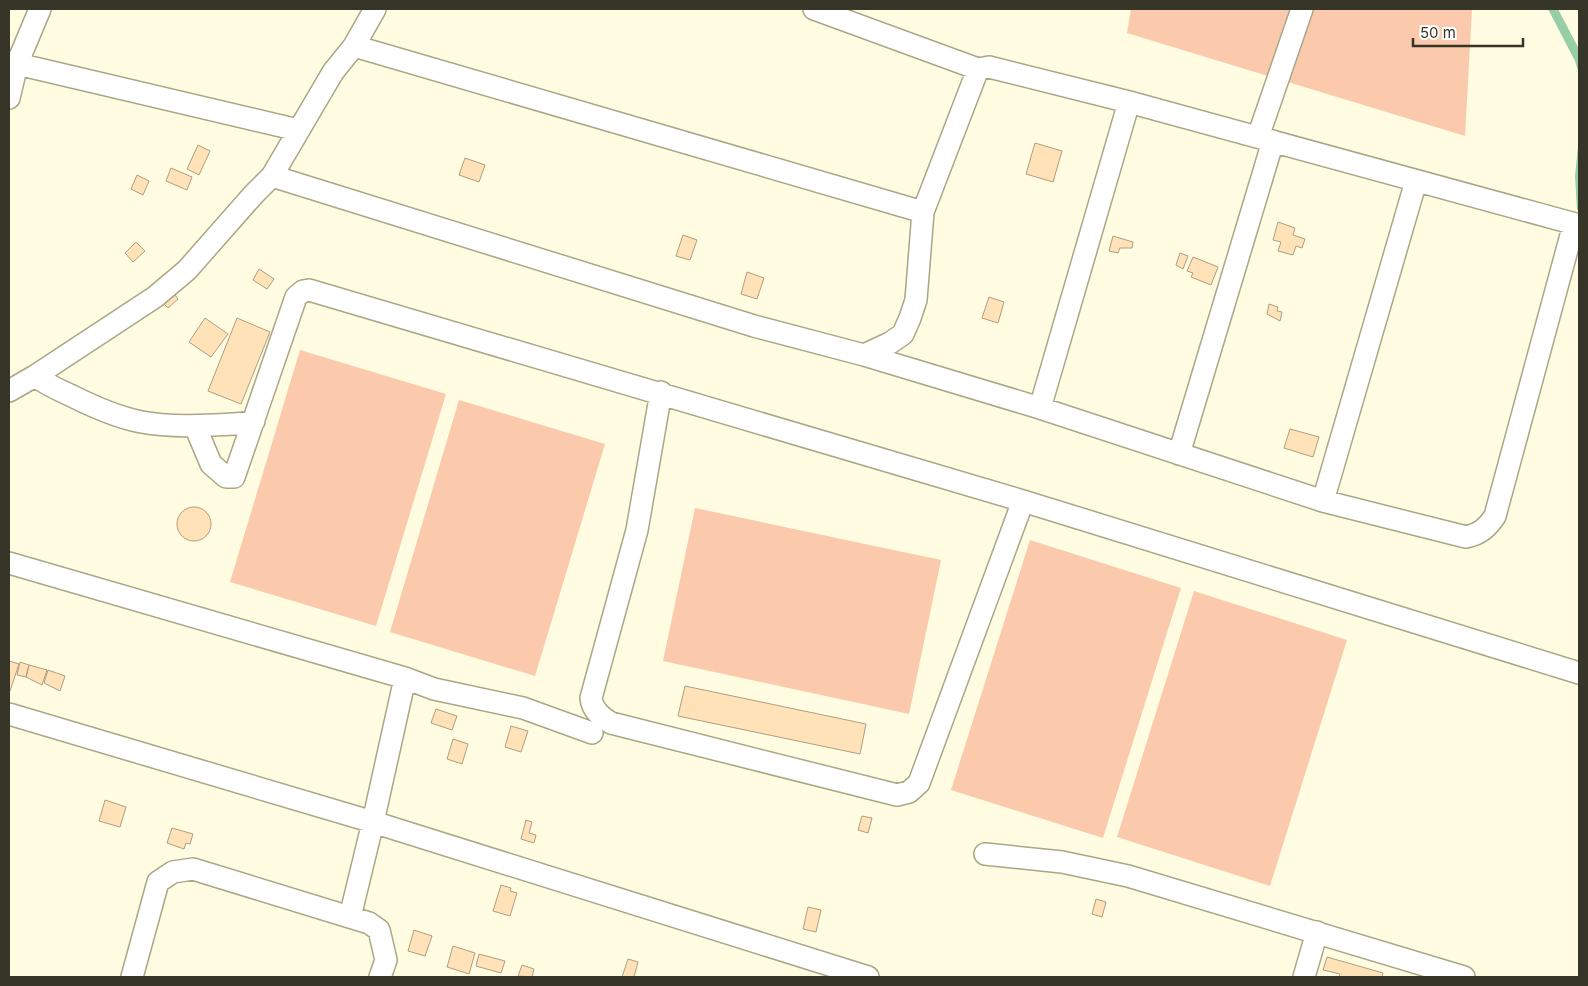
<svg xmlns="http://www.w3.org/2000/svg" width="1588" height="986" font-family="Inter,sans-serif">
<rect width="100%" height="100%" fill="#fffce1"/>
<!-- green -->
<path fill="#fbcaac" d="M1131 9H1472L1465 136 1127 33Z
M300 350 446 394 376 626 230 582Z
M459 400 605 444 535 676 390 632Z
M695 508 941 560 909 714 663 661Z
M1030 540 1181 588 1103 838 951 790Z
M1194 591 1347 640 1270 886 1117 837Z"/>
<!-- water -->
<path fill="#98cea5" d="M1548 9H1558L1579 49V74L1575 61Z
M1579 137V209L1577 210 1575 176Z"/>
<!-- building -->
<path fill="#ffe2b7" stroke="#b09d82" d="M1035 143 1062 151 1053 182 1026 174Z
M198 145 210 151 199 175 187 169Z
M465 158 485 165 479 182 459 175Z
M171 168 192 177 187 190 166 181Z
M137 175 149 181 143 195 131 189Z
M1278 222 1295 228 1293 235 1305 239 1302 248 1296 246 1293 255 1278 251 1281 242 1273 240Z
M683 235 697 240 690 260 676 256Z
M1113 236 1133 242 1132 248H1120L1118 253 1109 251Z
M136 242 145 251 133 262 125 253Z
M1180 253 1188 256 1183 269 1176 265Z
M1193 257 1218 267 1211 285 1191 277 1193 273 1187 271Z
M259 269 274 279 267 289 253 280Z
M747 272 764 278 757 299 741 294Z
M172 291 178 299 168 308 161 301Z
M989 297 1004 302 998 323 982 318Z
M1269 304 1278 307 1277 311 1282 312 1280 321 1267 314Z
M205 318 228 334 211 357 189 342Z
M237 318 270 332 241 404 208 391Z
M1290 429 1319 437 1313 457 1284 448Z
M177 524a17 17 0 1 1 34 0a17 17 0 1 1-34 0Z
M9 661 19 664 10 691H9Z
M20 662 29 665 26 677 17 675Z
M29 665 47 670 42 685 26 677Z
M48 670 65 676 60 691 44 683Z
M685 686 866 724 860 754 678 716Z
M436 709 457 716 452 730 431 723Z
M511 726 528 731 521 752 505 747Z
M453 739 468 744 462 764 447 759Z
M105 800 126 807 120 827 99 821Z
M862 816 872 818 868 833 858 830Z
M526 820 532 822 529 833 536 835 534 843 521 839Z
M172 828 193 834 190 844 186 843 184 849 167 843Z
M501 885 511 888 510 891 517 893 510 916 493 911Z
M1096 899 1106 902 1102 917 1092 914Z
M808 907 821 910 816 932 803 929Z
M414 930 432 936 425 956 408 951Z
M453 946 475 953 469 974 447 967Z
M479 954 505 961 501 973 476 966Z
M1327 957 1383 973 1382 977H1339L1340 974 1323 970Z
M628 959 638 962 634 977H622Z
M522 965 534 969 532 977 518 976Z"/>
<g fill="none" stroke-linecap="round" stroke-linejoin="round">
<defs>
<path id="minor" d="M814 9 978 69
M354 46 923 212
M9 62 298 130
M9 98 17 64 40 9
M1258 137 1302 9
M272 176 754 326 864 355 1040 408 1323 501 1466 537C1480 534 1487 528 1495 516L1574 224
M864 355 890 343 903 334 910 318 916 300 923 212 978 69 989 67 1129 102 1579 225
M35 376C47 385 59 390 72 396 126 423 153 428 212 425 226 424 241 425 254 421
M9 391 35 376 155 297 187 270 254 194 272 176 333 72 354 46 375 9
M661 392 637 530 591 698C592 710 601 717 611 723L897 795 909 792 919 783 1023 501
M1040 408 1129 102
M195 426 211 464 226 477H234L296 297 303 291 309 290 1023 501 1579 673
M1179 454 1273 141
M1323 501 1416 181
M9 563 405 678 373 822 868 977
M405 678 434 689 523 708 592 733
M9 714 373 822 350 917
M985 854 1062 862 1128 876 1464 977
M132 977 158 882 173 872 193 869 369 923 379 930 386 960 380 977
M1304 977 1317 932"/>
</defs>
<!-- minor casing -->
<use href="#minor" stroke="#aaa687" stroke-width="24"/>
<!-- minor -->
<use href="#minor" stroke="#fff" stroke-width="21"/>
</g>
<!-- border -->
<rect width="1588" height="986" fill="none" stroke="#363528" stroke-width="20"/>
<!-- scale -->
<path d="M1413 38v8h110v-8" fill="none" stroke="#363528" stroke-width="2.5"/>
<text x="1420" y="38" font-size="15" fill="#363528" stroke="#ffffff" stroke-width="4" paint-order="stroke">50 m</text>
</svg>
